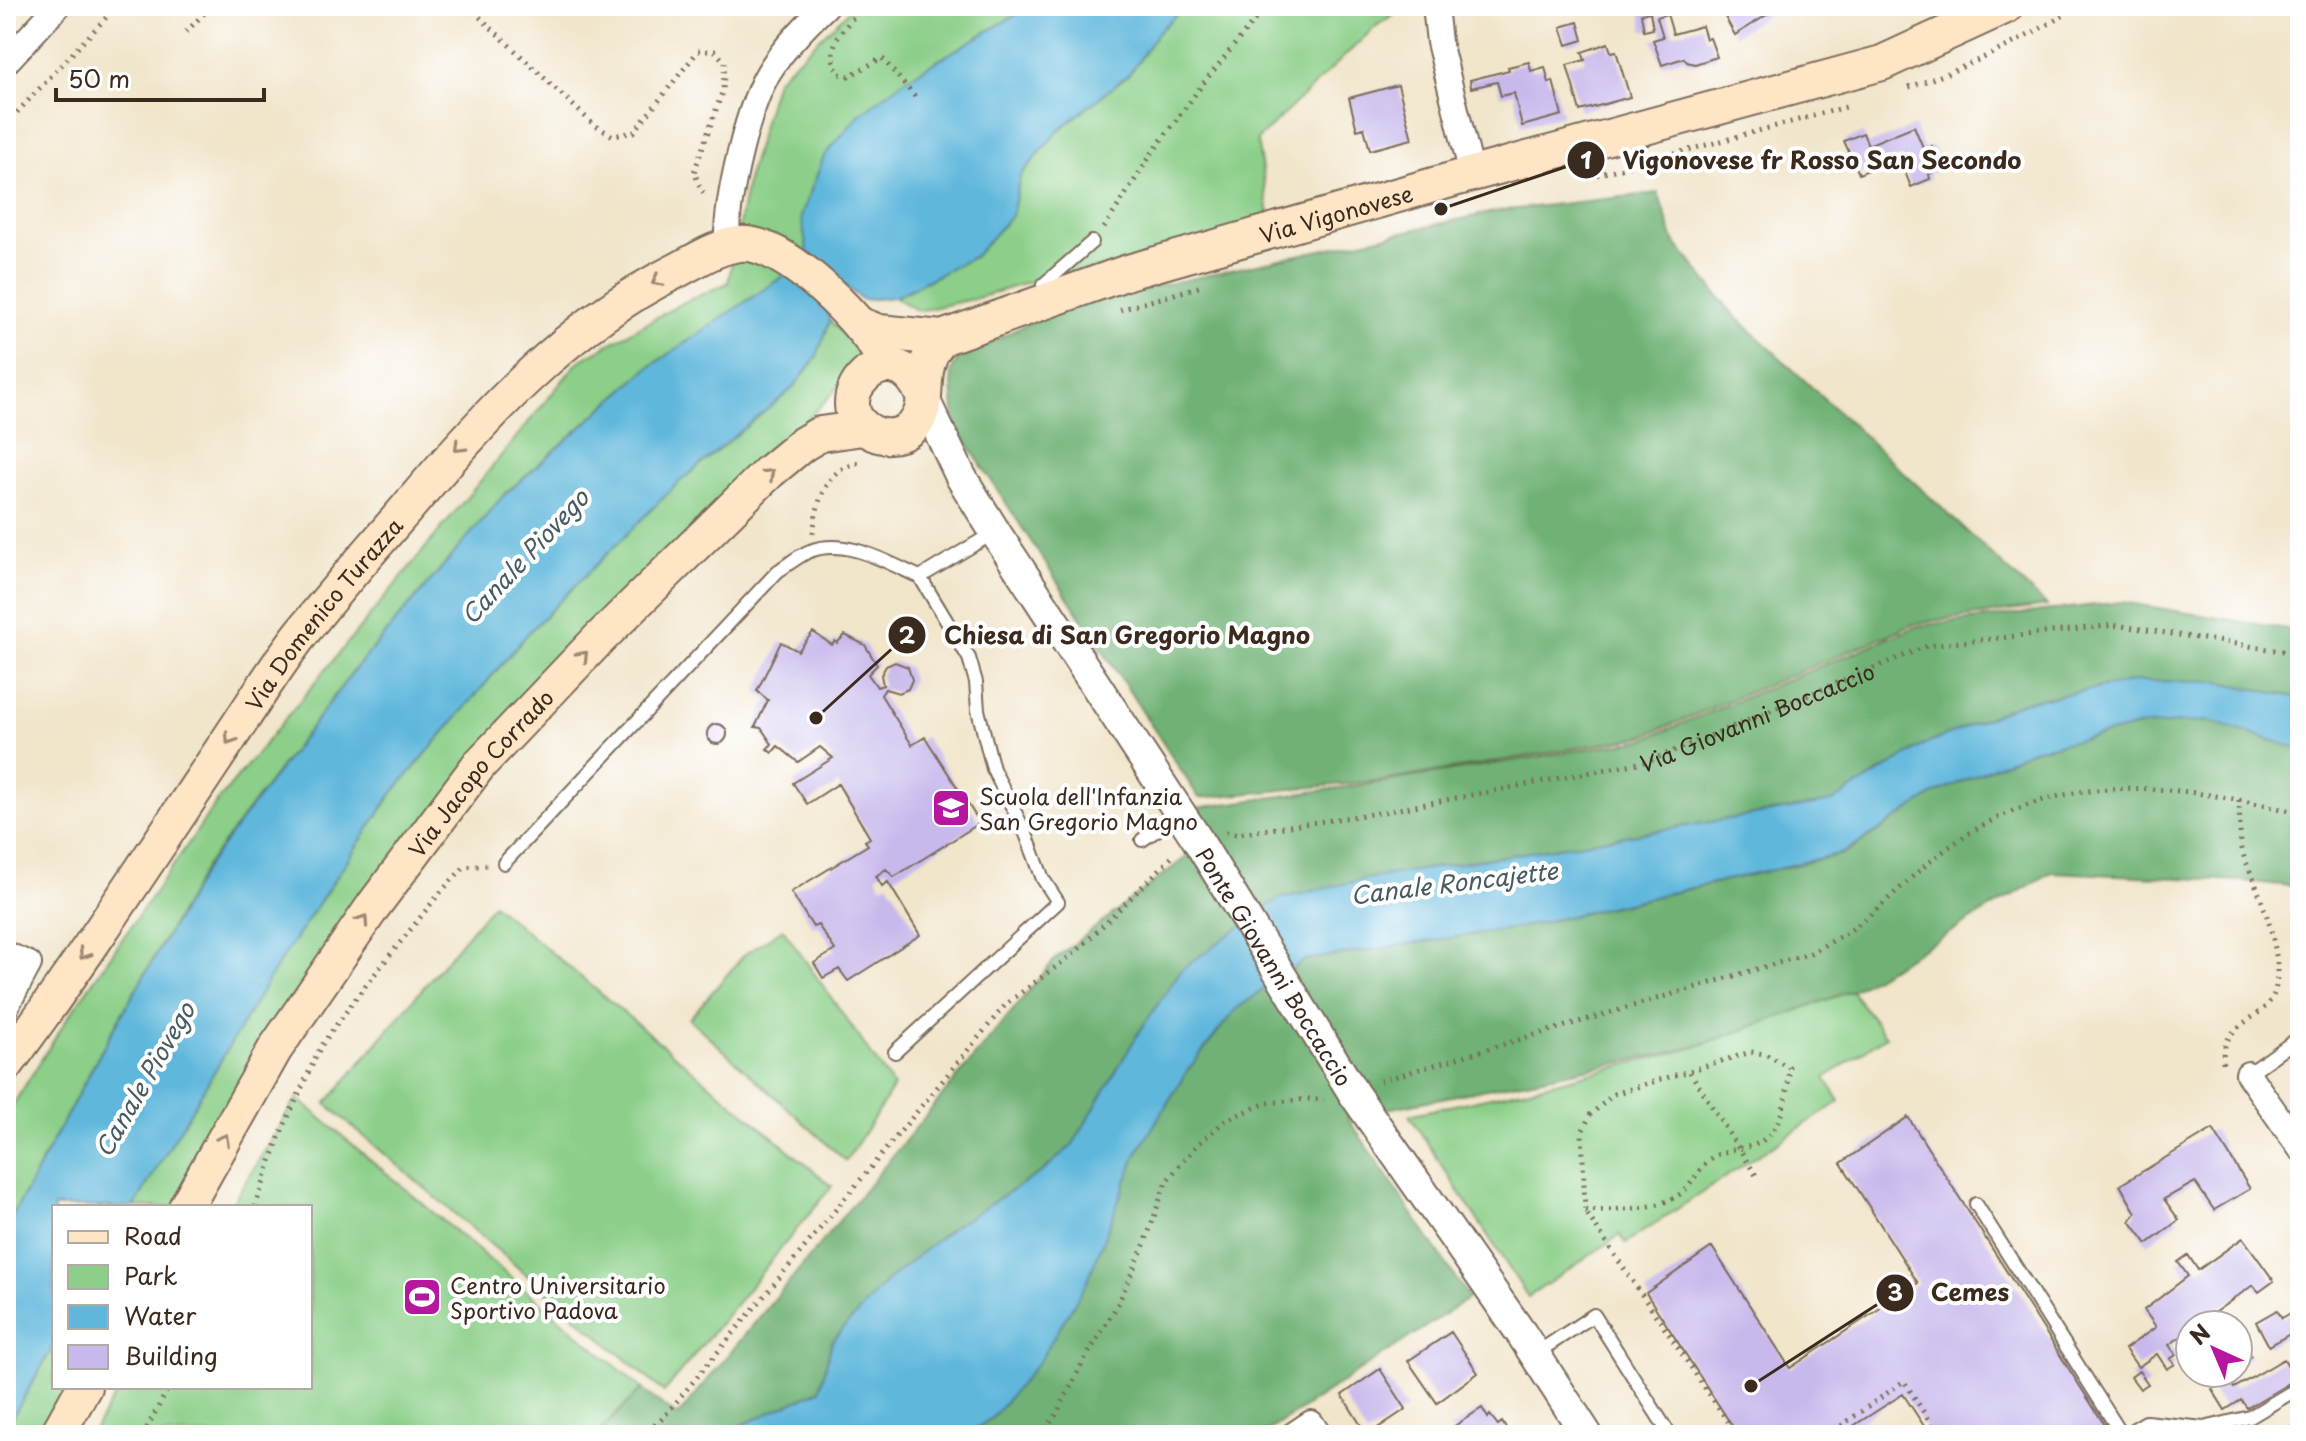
<svg xmlns="http://www.w3.org/2000/svg" width="2306" height="1441" font-family="'Playpen Sans',sans-serif">
<rect width="100%" height="100%" fill="#fff"/>
<filter id="ink" filterUnits="userSpaceOnUse"><feTurbulence type="fractalNoise" baseFrequency=".0125" numOctaves="2"/><feDisplacementMap in="SourceGraphic" scale="16" xChannelSelector="R" yChannelSelector="G"/><feConvolveMatrix kernelMatrix="1 2 1 2 8 2 1 2 1" color-interpolation-filters="sRGB"/></filter>
<filter id="wash" filterUnits="userSpaceOnUse"><feTurbulence type="fractalNoise" baseFrequency=".006" numOctaves="4" result="noise"/><feDisplacementMap in="SourceGraphic" scale="32" xChannelSelector="R" yChannelSelector="G"/><feGaussianBlur stdDeviation="1.8" result="paint"/><feColorMatrix in="noise" values="0 0 0 0 0 0 0 0 0 0 0 0 0 0 0 0 0 1.4 0 .05"/><feComposite in="paint" operator="in"/></filter>
<g filter="url(#wash)">
<rect width="100%" height="100%" fill="#f1e5ca"/>
<!-- green -->
<path fill="#8bcf88" stroke="#637c53" stroke-width="2" d="M854 6H1024L1017 14 903 81 858 116 817 263 648 368 503 496 351 674 206 866 110 1035 6 1228V1116L65 1022 217 802 578 362 682 303 728 283 748 177 776 80Z
M1185 6H1406L1375 27 1257 140 1273 239 1044 277 981 297 918 311 895 297 975 256 1012 215 1020 176 1058 131 1130 73 1158 32Z
M830 321 859 351 836 390 710 518 528 697 179 1207H134L273 972 391 795 530 631 677 484 793 388 816 358Z
M493 904 832 1186 664 1392 326 1104Z
M783 929 894 1087 846 1161 689 1019 745 954Z
M1851 991 1886 1036 1825 1078 1840 1101 1626 1243 1620 1235 1528 1297 1409 1115 1527 1089 1692 1048Z
M297 1098 643 1389 595 1435H91L120 1387H310V1207H230Z
M54 1345V1387H79L52 1435H6V1428Z"/>
<!-- forest -->
<path fill="#70b274" stroke="#566e49" stroke-width="2" d="M1658 193 1674 241 1732 313 2047 606 1917 623 1641 737 1387 780 1199 798 955 425 951 372 958 359 1058 308 1498 211Z
M2121 602 2300 631V698L2219 682 2137 681 2024 702 1922 746 1832 802 1365 879 1279 899 1104 1094 1074 1144 1043 1171 950 1229 832 1341 820 1390 720 1435H596L641 1389 678 1416 1056 958 1203 844 1181 810 1390 781 1642 740 1918 626Z
M2210 721 2300 749V887L2242 881 2052 872 1851 991 1692 1048 1347 1117 1469 1298 1262 1435H966L993 1417 1087 1282 1137 1153 1187 1071 1235 1010 1305 960 1522 927 1843 854 1936 793 2032 750 2141 726Z"/>
<!-- water -->
<path fill="#5fb7dc" stroke="#4d707d" stroke-width="2" d="M1024 6H1185L1158 32 1130 73 1058 131 1020 176 1012 215 975 256 895 297 863 300 845 286 827 305 830 321 816 358 793 388 677 484 530 631 391 795 273 972 134 1207H54V1345L6 1428V1228L110 1035 207 866 351 674 503 496 648 368 785 275 808 255 801 216 824 156 858 116 903 81 1017 14Z
M2137 681 2219 682 2300 698V749L2210 721 2141 726 2032 750 1936 793 1843 853 1522 927 1305 960 1235 1010 1187 1071 1137 1153 1087 1282 1040 1360 993 1417 966 1435H720L820 1390 832 1341 887 1281 950 1229 1043 1171 1073 1144 1139 1032 1181 970 1278 899 1365 879 1832 802 1922 746 2024 702Z"/>
<g id="blocks">
<!-- building -->
<path fill="#c8b9ec" d="M1719 6H1773L1776 9 1735 35Z
M1650 12 1653 29 1644 31 1641 14Z
M1667 14 1673 34 1702 26 1706 39 1710 38 1717 57 1695 64 1687 62 1684 58 1662 65 1653 40 1663 37 1657 17Z
M1578 22 1583 40 1567 45 1561 27Z
M1608 43 1611 52 1616 51 1630 97 1580 111 1567 65 1585 60 1582 52Z
M1529 62 1531 71 1545 67 1549 83 1553 81 1562 115 1522 126 1514 93 1501 96 1497 82 1471 88 1470 80 1509 70 1508 67Z
M1398 85 1412 139 1370 150 1364 128 1357 130 1349 98Z
M1914 126 1924 150 1932 146 1941 168 1929 174 1930 179 1911 187 1899 157 1859 174 1844 141 1863 133 1868 145Z
M813 632 832 645 835 641 837 643 845 635 865 645 877 665 868 674 877 687 883 685 881 675 886 666 895 662 908 667 912 680 908 689 899 693 885 689 881 695 912 745 925 737 980 823 894 877 886 869 876 876 882 886 888 882 920 935 848 981 839 969 823 978 814 963 835 950 818 925 813 927 791 892 868 845 865 841 870 838 838 784 807 804 793 783 833 758 820 747 798 762 778 746 772 753 767 749 772 744 761 728 755 727 768 700 757 691 781 642 798 651Z
M707 734a10 10 0 1 1 20 0a10 10 0 1 1-20 0Z
M1908 1117 2023 1297 2111 1435H1930L1903 1394 1839 1435H1738L1646 1293 1712 1247 1790 1368 1918 1283 1841 1163Z
M2213 1129 2250 1189 2214 1210 2195 1182 2164 1199 2179 1220 2147 1244 2130 1221 2136 1213 2120 1185Z
M2243 1238 2274 1281 2259 1292 2253 1285 2197 1325H2190V1330L2169 1345 2176 1355 2170 1359 2175 1364 2167 1369 2157 1354 2138 1367 2125 1349 2156 1327 2144 1310 2188 1276 2178 1262 2188 1255 2198 1270Z
M2277 1310 2282 1318 2294 1311 2300 1321V1328L2269 1346 2256 1322Z
M1451 1332 1478 1373 1437 1403 1408 1361Z
M2238 1343 2251 1356 2238 1365Z
M2284 1359 2296 1379 2247 1408 2241 1400 2225 1410 2212 1389 2229 1379 2234 1388Z
M1380 1369 1406 1409 1367 1435 1342 1395Z
M2139 1371 2148 1384 2140 1389 2131 1377Z
M1482 1408 1488 1418 1490 1415 1498 1425 1502 1422 1510 1435H1454L1450 1429Z
M2300 1422V1435H2278Z"/>
</g>
</g>
<g filter="url(#ink)">
<use href="#blocks" fill-opacity="0" stroke="#7b6b5a" stroke-width="2"/>
<g fill="none" stroke-linecap="round" stroke-linejoin="round">
<defs>
<path id="service" d="M1043 285 1092 242
M1142 840 1179 815
M504 863 778 571C788 565 799 555 810 551 846 537 888 563 920 577L995 532
M895 1052 1058 902 1043 879 1026 834 993 769 978 710 976 682 969 658 920 577
M2248 1074 2300 1037
M1976 1204 2122 1435
M1535 1354 1594 1315 1670 1435
M2124 1435 2146 1422 2204 1428 2250 1417 2300 1387"/>
<path id="minor" d="M1435 6 1439 42 1472 174
M6 62 58 6
M727 246C725 203 748 102 772 67 787 44 806 25 826 6
M6 954 29 964 6 1007
M2248 1074 2300 1148
M1293 1435 1311 1423 1319 1435"/>
<g id="tertiary">
<path id="s2" d="M923 397 961 477 995 532 1197 839 1354 1094 1521 1333 1587 1435"/>
</g>
<g id="secondary">
<path id="s3" d="M861 325 879 332 942 338 1128 272 1472 174 1882 63 2006 6"/>
<path d="M922 394C892 324 817 403 871 432 889 442 914 434 921 413 927 396 922 377 929 359 931 351 937 345 942 338"/>
<path id="s4" d="M6 1065C82 962 152 854 223 748 249 710 273 670 301 634 335 590 372 549 408 507 483 418 567 325 674 272 694 262 717 246 740 244 786 240 869 327 888 366"/>
<path id="s5" d="M186 1207 275 1049 374 905 479 765 597 641 769 472 803 444 820 434 863 428"/>
<path d="M57 1435 84 1387"/>
</g>
</defs>
<!-- service casing -->
<use href="#service" stroke="#7b6b5a" stroke-width="16"/>
<!-- minor casing -->
<use href="#minor" stroke="#7b6b5a" stroke-width="28"/>
<!-- tertiary casing -->
<use href="#tertiary" stroke="#7b6b5a" stroke-width="34"/>
<!-- secondary casing -->
<use href="#secondary" stroke="#7b6b5a" stroke-width="38"/>
<!-- path -->
<g stroke="#7b6b5a" stroke-width="5" stroke-dasharray="2 6" stroke-linecap="butt">
<path d="M468 6 594 125 613 136 634 132 698 51H715L725 62 723 90 694 172 702 191 706 195"/>
<path d="M864 6C845 27 822 46 839 74L849 76 882 58 916 98"/>
<path d="M6 18 17 6"/>
<path d="M186 32 211 6"/>
<path d="M1909 87C1968 68 2025 39 2079 6"/>
<path d="M6 124 117 6"/>
<path d="M1589 177 1846 107"/>
<path d="M1104 228 1152 153 1205 81 1266 6"/>
<path d="M1120 310 1202 286"/>
<path d="M813 533C818 501 823 469 861 462"/>
<path id="s1" d="M1226 832 1236 834 1378 813 1649 761 1927 646 2115 625 2300 654"/>
<path d="M2223 1063C2221 1017 2270 1023 2276 986 2281 953 2267 914 2255 883 2251 872 2244 860 2242 849 2239 833 2240 815 2239 799"/>
<path d="M1690 1072 1757 1177"/>
<path d="M1380 1081 1811 953C1823 946 1836 939 1848 932 1881 909 1909 877 1941 853 2056 765 2167 783 2300 813"/>
<path d="M255 1207 280 1135 321 1046 362 990 439 894 464 867 487 865"/>
<path d="M1585 1211C1617 1208 1663 1213 1687 1188 1695 1179 1700 1167 1710 1159 1721 1150 1738 1150 1751 1146 1781 1138 1789 1094 1789 1067L1765 1054 1751 1052 1614 1094 1590 1115 1582 1132 1585 1211 1737 1435"/>
<path d="M143 1435 169 1387"/>
<path d="M642 1435 663 1418 1007 1003 1076 952 1175 854"/>
<path d="M1040 1435 1056 1415 1083 1362 1117 1306 1145 1243 1166 1182 1195 1147 1226 1120 1266 1103 1309 1099 1324 1100"/>
<path d="M1828 1435 1904 1381 1938 1435"/>
</g>
<!-- service -->
<use href="#service" stroke="#fff" stroke-width="12"/>
<!-- minor -->
<use href="#minor" stroke="#fff" stroke-width="24"/>
<!-- tertiary -->
<use href="#tertiary" stroke="#fff" stroke-width="30"/>
<!-- secondary -->
<use href="#secondary" stroke="#fde5c5" stroke-width="34"/>
</g>
<!-- one-way arrows -->
<defs><path id="oneway-chevron" d="M-2-3.5L2.5 0L-2 3.5" fill="none" stroke-width="1.6" stroke-linecap="round" stroke-linejoin="round" transform="scale(2)"/></defs>
<g stroke="#9c8872">
<use href="#oneway-chevron" transform="translate(657 281) rotate(151)"/>
<use href="#oneway-chevron" transform="translate(459 447) rotate(135)"/>
<use href="#oneway-chevron" transform="translate(769 474) rotate(-43)"/>
<use href="#oneway-chevron" transform="translate(583 656) rotate(-46)"/>
<use href="#oneway-chevron" transform="translate(230 739) rotate(124)"/>
<use href="#oneway-chevron" transform="translate(363 920) rotate(-56)"/>
<use href="#oneway-chevron" transform="translate(84 954) rotate(124)"/>
<use href="#oneway-chevron" transform="translate(224 1139) rotate(-61)"/>
</g>
</g>
<!-- icons -->
<defs>
<symbol id="school-square" viewBox="-11 -11 22 22"><rect x="-9" y="-9" width="18" height="18" rx="4" fill="#b5179e" stroke="#fff"/><path d="M0-5L7-2L0 1L-7-2ZM-4 1L0 2.5L4 1V4Q0 6-4 4Z" fill="#fff"/></symbol>
<symbol id="stadium-square" viewBox="-11 -11 22 22"><rect x="-9" y="-9" width="18" height="18" rx="4" fill="#b5179e" stroke="#fff"/><path d="M0-5a6.5 5 0 1 0 0 10a6.5 5 0 1 0 0-10ZM-3.5-1.8h7v3.6h-7Z" fill="#fff"/></symbol>
</defs>
<g fill-rule="evenodd">
<use href="#school-square" x="929" y="786" width="44" height="44"/>
<use href="#stadium-square" x="400" y="1275" width="44" height="44"/>
</g>
<g text-anchor="middle" dominant-baseline="central" stroke-width="8" stroke-linejoin="round" paint-order="stroke">
<!-- street labels -->
<g font-size="22" fill="#3b2a1e" stroke="#fff">
<text stroke="none"><textPath href="#s3" startOffset="496">Via Vigonovese</textPath></text>
<text stroke="none"><textPath href="#s4" startOffset="552">Via Domenico Turazza</textPath></text>
<text stroke="none"><textPath href="#s1" startOffset="546">Via Giovanni Boccaccio</textPath></text>
<text stroke="none"><textPath href="#s5" startOffset="526">Via Jacopo Corrado</textPath></text>
<text stroke="none"><textPath href="#s2" startOffset="670">Ponte Giovanni Boccaccio</textPath></text>
</g>
<!-- poi labels -->
<g font-size="22" fill="#3b2a1e" stroke="#fff" text-anchor="start">
<text x="979" y="795">Scuola dell'Infanzia<tspan x="979" dy="25">San Gregorio Magno</tspan></text>
<text x="450" y="1284">Centro Universitario<tspan x="450" dy="25">Sportivo Padova</tspan></text>
</g>
<!-- water labels -->
<g font-size="24" font-style="italic" fill="#485b60" stroke="#fff">
<text transform="translate(524 556) rotate(-47)">Canale Piovego</text>
<text transform="translate(1454 882) rotate(-7)">Canale Roncajette</text>
<text transform="translate(144 1079) rotate(-60)">Canale Piovego</text>
</g>
</g>
<!-- callouts -->
<path fill="none" stroke="#3b2a1e" stroke-width="3" d="M1441 209L1586 160M816 718L907 635M1751 1386L1895 1293"/>
<g fill="#3b2a1e" stroke="#fff" stroke-width="3">
<circle cx="1441" cy="209" r="8"/>
<circle cx="816" cy="718" r="8"/>
<circle cx="1751" cy="1386" r="8"/>
<circle cx="1586" cy="160" r="20"/>
<circle cx="907" cy="635" r="20"/>
<circle cx="1895" cy="1293" r="20"/>
</g>
<g font-size="24" text-anchor="middle" font-weight="bold" fill="#fff">
<text x="1586" y="169">1</text>
<text x="907" y="644">2</text>
<text x="1895" y="1301">3</text>
</g>
<g font-size="24" text-anchor="middle" font-weight="bold" fill="#3b2a1e" stroke="#fff" stroke-width="8" stroke-linejoin="round" paint-order="stroke">
<text x="1822" y="169">Vigonovese fr Rosso San Secondo</text>
<text x="1127" y="644">Chiesa di San Gregorio Magno</text>
<text x="1970" y="1301">Cemes</text>
</g>
<!-- margin -->
<rect width="2306" height="1441" fill="none" stroke="#fff" stroke-width="32"/>
<!-- legend -->
<rect x="52" y="1205" width="260" height="184" fill="#ffffff" stroke="#b1aaa5" stroke-width="2"/>
<rect x="68" y="1231" width="40" height="12" fill="#fde5c5" stroke="#b1aaa5" stroke-width="2"/>
<text x="124" y="1245" font-size="24" fill="#3b2a1e">Road</text>
<rect x="68" y="1265" width="40" height="24" fill="#8bcf88" stroke="#b1aaa5" stroke-width="2"/>
<text x="124" y="1285" font-size="24" fill="#3b2a1e">Park</text>
<rect x="68" y="1305" width="40" height="24" fill="#5fb7dc" stroke="#b1aaa5" stroke-width="2"/>
<text x="124" y="1325" font-size="24" fill="#3b2a1e">Water</text>
<rect x="68" y="1345" width="40" height="24" fill="#c8b9ec" stroke="#b1aaa5" stroke-width="2"/>
<text x="124" y="1365" font-size="24" fill="#3b2a1e">Building</text>
<!-- north arrow -->
<g transform="translate(2214 1349) rotate(316)"><circle r="38" fill="#ffffff" stroke="#b1aaa5" stroke-width="2"/>
<path d="M0-6L14 30L0 20L-14 30Z" fill="#b5179e"/>
<text y="-12" font-size="22" font-weight="bold" text-anchor="middle" fill="#3b2a1e">N</text>
</g>
<!-- scale -->
<path d="M56 88v12h208v-12" fill="none" stroke="#3b2a1e" stroke-width="4"/>
<text x="68" y="88" font-size="24" fill="#3b2a1e" stroke="#ffffff" stroke-width="6" paint-order="stroke">50 m</text>
</svg>
